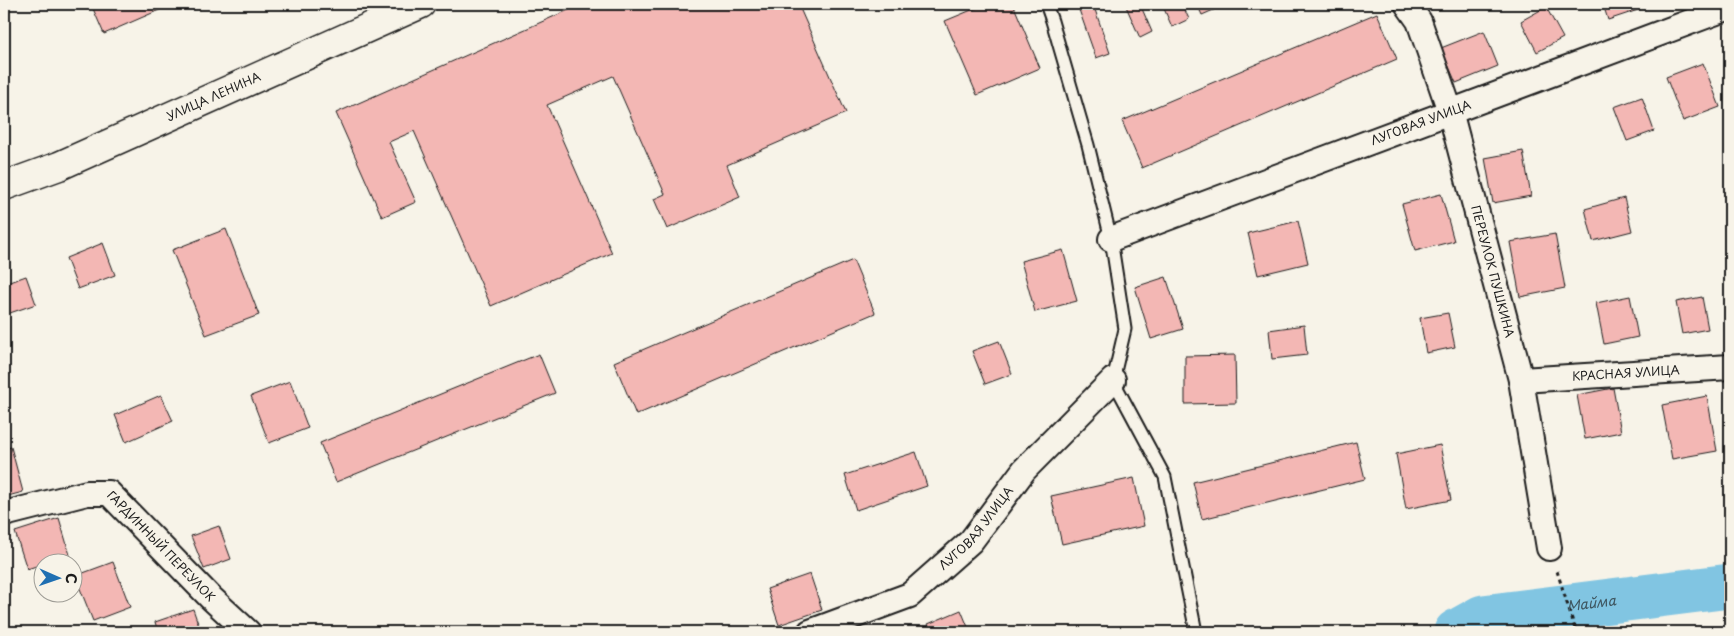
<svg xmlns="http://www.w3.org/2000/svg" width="1734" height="636" font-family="'Playpen Sans',sans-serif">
<rect width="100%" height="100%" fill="#f7f3e8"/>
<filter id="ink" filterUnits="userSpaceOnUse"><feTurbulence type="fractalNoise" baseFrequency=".02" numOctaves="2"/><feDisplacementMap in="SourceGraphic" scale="10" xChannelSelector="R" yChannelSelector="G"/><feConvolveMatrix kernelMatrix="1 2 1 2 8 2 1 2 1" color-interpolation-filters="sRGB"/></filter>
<g filter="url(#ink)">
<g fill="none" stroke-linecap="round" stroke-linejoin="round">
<path stroke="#81c5e2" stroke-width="45" id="s1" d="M1456,632l27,-15 247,-31"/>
</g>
<path fill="#f3b7b4" stroke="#1c1c1c" d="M91,4h82l-69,30z
M582,4h216l48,109 -119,52 13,32 -73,32 -13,-30 11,-5 -52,-118 -66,29 65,148 -121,53 -77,-175 -25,11 27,60 -34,15 -46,-104z
M986,4h27l27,64 -63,27 -32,-74z
M1077,4h16l17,49 -14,5z
M1125,4h15l12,28 -12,6z
M1162,4h20l7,15 -17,8z
M1197,4h19l2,4 -16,7z
M1603,4h37l1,5 -33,11z
M1546,7l17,31 -26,14 -16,-31z
M1377,13l20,46 -255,109 -20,-47z
M1484,31l14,35 -42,17 -15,-35z
M1703,63l17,44 -37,14 -17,-44z
M1642,97l12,34 -27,10 -13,-34z
M1523,151l8,45 -38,7 -8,-45z
M1441,194l13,47 -39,10 -13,-47z
M1624,198l8,33 -39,10 -8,-32z
M1298,221l10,42 -50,12 -10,-42z
M226,229l33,86 -53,20 -34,-85z
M1555,234l10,54 -45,9 -10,-55z
M103,243l12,32 -37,14 -12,-31z
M1063,250l14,51 -42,11 -14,-51z
M853,260l22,53 -239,102 -22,-53z
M26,276l10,28 -32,11v-31z
M1166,277l17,52 -32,10 -16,-52z
M1630,296l8,41 -34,7 -8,-41z
M1702,297l6,32 -26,5 -6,-32z
M1448,313l7,34 -29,6 -6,-35z
M1304,325l3,30 -35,4 -3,-29z
M999,341l13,33 -27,10 -13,-33z
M539,354l16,39 -219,89 -16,-39z
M1235,355l1,48 -51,1v-48z
M290,381l18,47 -39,15 -18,-47z
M1613,388l8,44 -36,7 -8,-44z
M161,395l12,26 -47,21 -11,-27z
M1707,396l10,55 -45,8 -10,-54z
M1356,442l9,37 -163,40 -9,-37z
M1440,445l11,55 -45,9 -10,-55z
M11,447l12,45 -19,5v-48z
M916,452l11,34 -71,24 -11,-35z
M1134,478l10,48 -82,18 -11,-48z
M59,518l11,37 -43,14 -12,-37z
M219,526l12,33 -27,10 -13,-33z
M113,562l17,45 -37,14 -18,-45z
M810,574l12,36 -43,15 -12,-36z
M193,609l8,23h-43l-3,-10z
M961,610l9,22h-38l-4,-8z"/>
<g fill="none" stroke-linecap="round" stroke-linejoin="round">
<defs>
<path id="service" d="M1046,4l6,17 36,124 23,94 14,90 -12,51 52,97 31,155"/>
<g id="minor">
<path id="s2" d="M1407,4l12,17 31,90 71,269 28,168"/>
<path id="s3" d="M1111,239l619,-232"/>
<path id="s4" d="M1521,380l209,-13"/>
<path id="s5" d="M4,514l83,-21h22l101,104 38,35"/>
<path id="s6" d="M810,632l100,-37 61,-54 53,-71 89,-90"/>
</g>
<g id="tertiary">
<path id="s7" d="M4,186l55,-20 362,-162"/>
</g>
</defs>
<use href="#service" stroke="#1c1c1c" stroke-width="15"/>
<use href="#minor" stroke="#1c1c1c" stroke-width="28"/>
<use href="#tertiary" stroke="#1c1c1c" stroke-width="31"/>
<path stroke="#1c1c1c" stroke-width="3" stroke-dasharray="4 4" stroke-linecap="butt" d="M1557,571l19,61"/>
<use href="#service" stroke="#f7f3e8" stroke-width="11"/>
<use href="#minor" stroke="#f7f3e8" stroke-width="24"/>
<use href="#tertiary" stroke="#f7f3e8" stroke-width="28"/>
</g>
</g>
<g text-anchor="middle" stroke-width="4" stroke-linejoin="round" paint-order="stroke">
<g font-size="12" fill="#1c1c1c" stroke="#f7f3e8">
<text dy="4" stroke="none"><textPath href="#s7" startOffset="228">УЛИЦА ЛЕНИНА</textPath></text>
<text dy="4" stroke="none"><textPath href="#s3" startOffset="331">ЛУГОВАЯ УЛИЦА</textPath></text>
<text dy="4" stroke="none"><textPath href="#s2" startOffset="282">ПЕРЕУЛОК ПУШКИНА</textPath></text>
<text dy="4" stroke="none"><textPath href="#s4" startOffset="105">КРАСНАЯ УЛИЦА</textPath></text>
<text dy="4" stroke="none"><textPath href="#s6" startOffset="201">ЛУГОВАЯ УЛИЦА</textPath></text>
<text dy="4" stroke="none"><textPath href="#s5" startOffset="182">ГАРДИННЫЙ ПЕРЕУЛОК</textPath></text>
</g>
<g font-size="14" font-style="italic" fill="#3f5761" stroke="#f7f3e8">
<text dy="5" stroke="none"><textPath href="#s1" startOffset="140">Майма</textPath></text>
</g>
</g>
<rect width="1734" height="636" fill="none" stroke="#f7f3e8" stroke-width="20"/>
<rect x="10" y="10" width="1714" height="616" fill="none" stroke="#1c1c1c" stroke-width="2" filter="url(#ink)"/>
<g transform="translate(58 578) rotate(92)"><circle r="24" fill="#f7f3e8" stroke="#9f9d96"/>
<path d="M0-4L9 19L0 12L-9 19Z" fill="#1f6fb2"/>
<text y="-8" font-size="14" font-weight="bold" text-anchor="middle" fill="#1c1c1c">С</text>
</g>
</svg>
